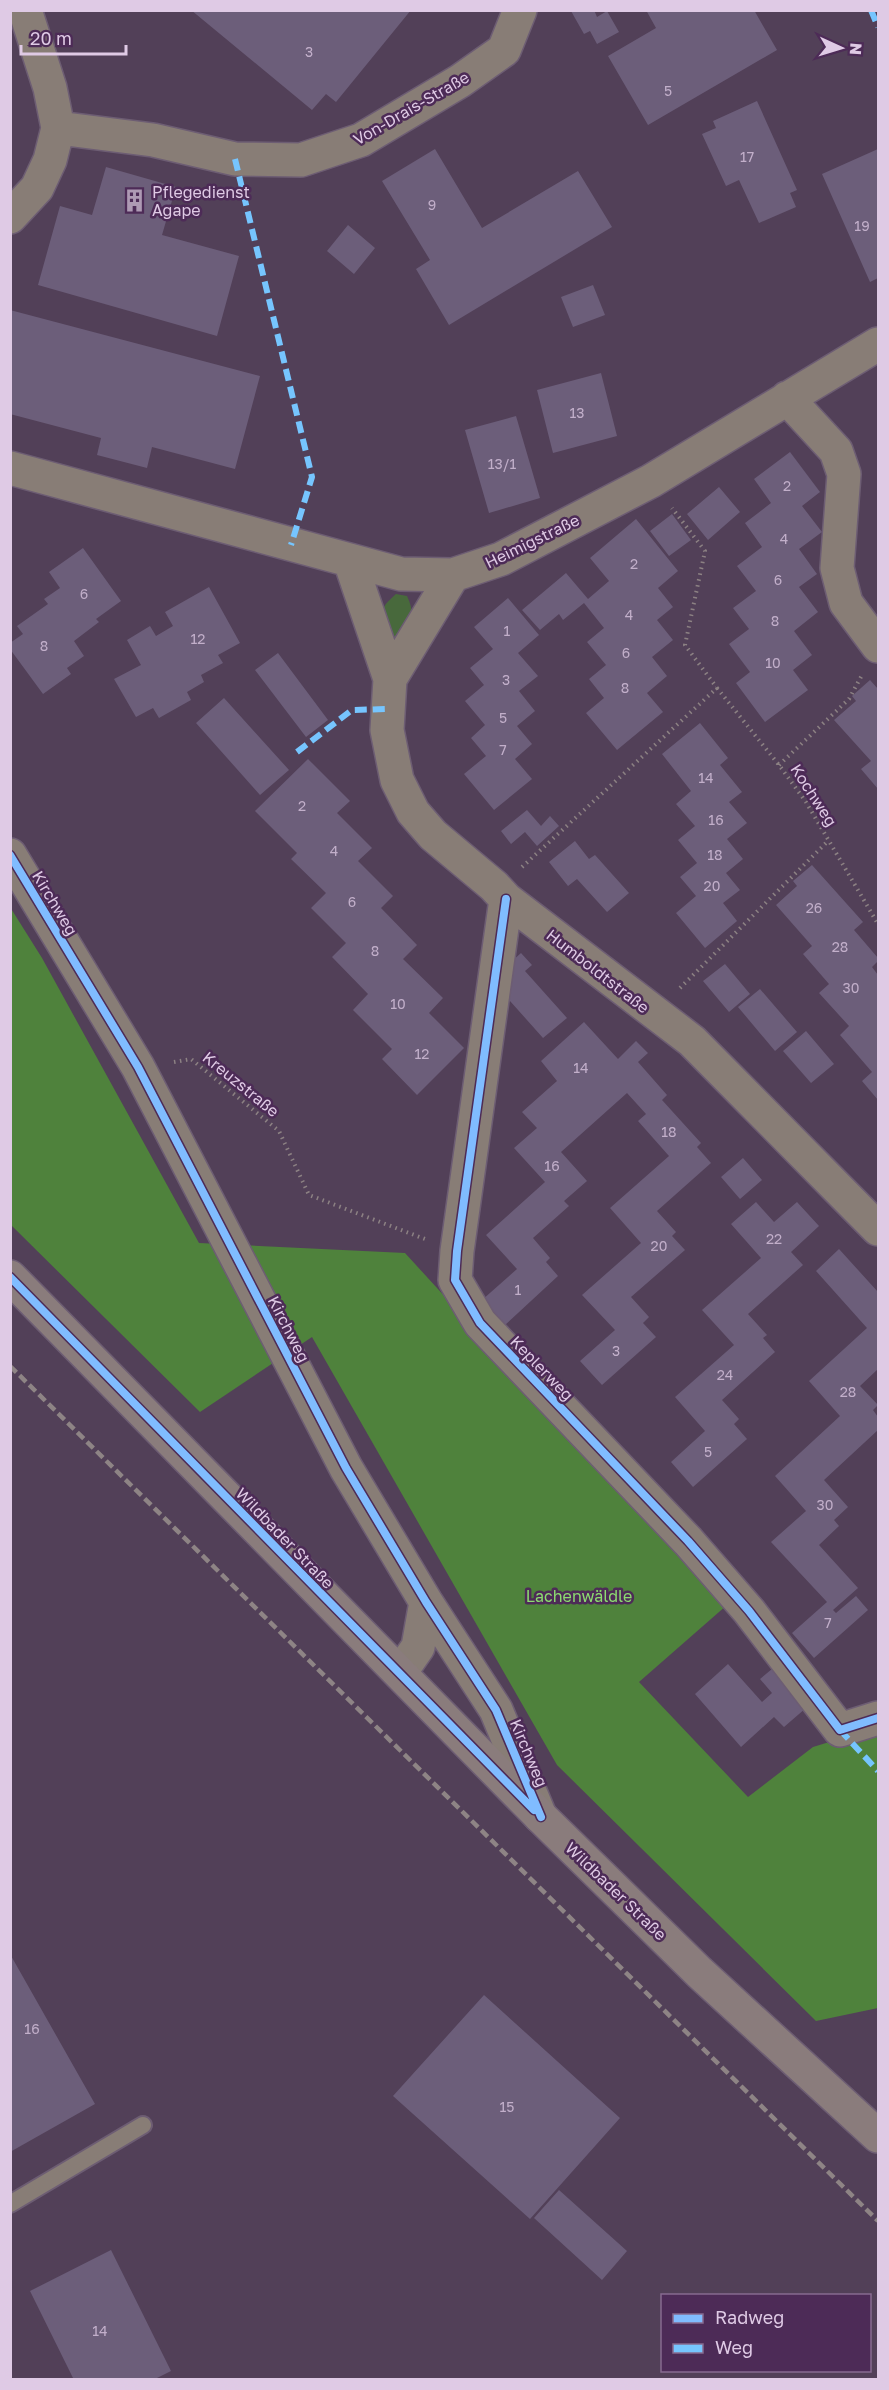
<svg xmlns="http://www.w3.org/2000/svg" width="889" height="2390" font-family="'Golos Text',sans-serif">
<rect width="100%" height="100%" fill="#524058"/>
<path fill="#48693c" d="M396,594l11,2c9,19 5,31 -13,42l-9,-4c-7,-20 -6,-25 11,-40z"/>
<path fill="#4f823c" d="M10,907l32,51 157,285 206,10 322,352 -88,77 109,115 65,-50 65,-20v281l-62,13 -259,-256 -245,-428 -112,75 -189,-187z"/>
<path fill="#6c5e7a" d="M191,10h220l-75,92 -10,-8 -14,16z
M594,10l3,7 10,-6 12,21 -22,12 -7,-13 -6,3 -13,-23z
M646,10h108l23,40 -129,75 -40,-69 48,-28z
M757,101l40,89 -7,3 6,14 -37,16 -20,-43 -13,6 -24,-52 14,-6 -3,-7z
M435,149l47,79 96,-57 34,56 -163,98 -33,-56 14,-9 -48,-79z
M878,149v129l-8,4 -48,-108z
M106,167l70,20 -14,48 77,21 -22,80 -179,-51 22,-79 32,9z
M348,225l27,23 -21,26 -27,-23z
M593,285l12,30 -32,12 -12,-30z
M10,310l250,66 -25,93 -83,-22 -5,21 -50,-13 4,-17 -91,-24z
M601,373l16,63 -64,17 -16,-63z
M516,416l24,82 -51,15 -24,-83z
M790,452l30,40 -18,14 20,26 -23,17 18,25 -18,13 19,25 -24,19 18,24 -19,15 15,20 -43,32 -29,-39 14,-11 -21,-28 20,-15 -16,-21 23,-17 -19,-25 25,-19 -17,-24 26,-20 -17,-24z
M719,487l21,25 -32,28 -21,-26z
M672,514l19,26 -22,16 -19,-25z
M636,519l42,52 -20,17 15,19 -16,13 16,20 -21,17 15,19 -20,17 16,19 -46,38 -31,-37 18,-15 -15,-19 17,-14 -19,-23 17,-14 -20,-25 -21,17 -4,-6 -19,16 -18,-20 44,-37 22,26 21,-18 -19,-23z
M83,548l38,53 -25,18 3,3 -25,19 10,15 -17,12 4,6 -28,20 -33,-45v-6l13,-9 -6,-8 31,-22 -4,-5 16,-11 -11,-16z
M209,587l31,56 -22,12 5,8 -22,12 3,7 -17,10 4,8 -32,18 -6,-10 -17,9 -22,-38 27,-14 -14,-25 23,-14 6,10 17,-10 -8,-14z
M508,598l31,37 -21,18 20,23 -19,15 16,20 -18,15 15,18 -17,15 17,20 -38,31 -30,-36 22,-18 -15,-18 14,-13 -20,-24 19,-16 -14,-17 23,-19 -19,-22z
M278,653l50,67 -22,17 -51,-67z
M870,680l8,9v100l-17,-20 10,-8 -37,-41 22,-19 -4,-5z
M224,698l65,72 -29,25 -64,-72z
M700,723l28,35 -8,7 22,27 -13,10 18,21 -20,16 16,20 -17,14 14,17 -17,13 14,18 -32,27 -29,-35 20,-17 -16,-19 17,-14 -19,-23 17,-14 -19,-22 15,-13 -29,-37z
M308,759l42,42 -13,12 35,35 -14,13 35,35 -12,12 36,37 -14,14 40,39 -14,15 35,35 -47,47 -35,-36 10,-10 -39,-39 15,-16 -36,-37 14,-14 -35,-35 15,-15 -35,-34 6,-6 -42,-42z
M527,810l14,16 9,-10 9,10 -22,20 -12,-14 -14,12 -10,-13z
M575,841l14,18 6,-4 34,38 -22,19 -30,-33 -9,7 -19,-24z
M812,865l51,57 -9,8 24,28v3l-6,6 6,8v125l-16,-19 10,-9 -32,-37 9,-9 -30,-33 10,-9 -26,-30 9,-8 -36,-41 21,-19 -4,-5z
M521,953l11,12 -7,6 42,47 -24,20 -41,-46 -4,-18z
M725,964l25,30 -21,18 -26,-31z
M760,989l37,43 -22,19 -37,-44z
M584,1022l34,37 18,-18 12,12 -10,9 29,33 -5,5 39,43 -4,4 14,16 -54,48 19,21 -4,4 13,14 -54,47 18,20 -6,6 13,14 -54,48 -22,-24 35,-31 -33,-35 59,-52 -31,-35 59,-52 -31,-35 8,-7 -19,-21 -66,59 26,29 -23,20 5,5 -36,32 17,20 -4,4 12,14 -53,49 -23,-25 35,-31 -31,-34 59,-53 -31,-34 23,-20 -15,-16 35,-31 -16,-20z
M806,1031l28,33 -23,19 -28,-32z
M743,1158l19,22 -22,19 -19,-22z
M756,1202l18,20 23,-20 22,24 -28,26 12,13 -55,49 19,21 -4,3 12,14 -53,48 17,19 -5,5 13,15 -54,48 -22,-25 34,-31 -30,-34 59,-52 -32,-35 59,-52 -30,-34z
M839,1249l39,43v77l-18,17 18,19 -5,5 5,7v13l-54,50 24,27 -14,13 5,6 -20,19 39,43 -25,22 3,3 20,-17 12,14 -54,48 -22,-25 35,-31 -56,-60 35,-31 -31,-35 65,-60 -31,-35 58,-53 -51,-57z
M728,1664l34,38 10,-9 -12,-14 12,-10 34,39 -22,19 -10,-10 -33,30 -46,-53z
M10,1954l85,150 -85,48z
M484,1995l136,123 -90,101 -137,-123z
M559,2190l68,61 -25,29 -68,-62z
M111,2250l60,121 -18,9h-79l-44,-89z"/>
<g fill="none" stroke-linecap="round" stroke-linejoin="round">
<defs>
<path id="service" d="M10,2204l133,-79"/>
<path id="minor" d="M58,128l95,12 82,19 66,1 60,-20 99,-59 44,-31 16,-40
M10,217l27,-29 13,-28 8,-32 -8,-40 -25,-78
M787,398l49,53 8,23 -7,94 9,35 32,43
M10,468l391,106 52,1 48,-16 150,-78 227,-137
M350,561l40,118 -3,51 10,50 16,32 20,23 61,51 12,13 186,142 186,188
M390,679l63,-104
M10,855l128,212 208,401 80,134 70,108 44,106
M506,899l-49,352 -2,29 25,43 208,218 61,70 91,119 38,-12
M400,1673l18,-26 8,-45"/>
<path id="primary" d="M10,1277l531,540 158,155 179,164"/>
</defs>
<use href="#service" stroke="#6d5d73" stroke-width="20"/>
<use href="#minor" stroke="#6d5d73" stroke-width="36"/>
<use href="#primary" stroke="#6d5d73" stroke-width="36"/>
<path stroke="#8c8183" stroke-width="4" stroke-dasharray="1.5 4.5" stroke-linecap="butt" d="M717,688l62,77 27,37 72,122
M779,765l70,-66 13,-24
M522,867l195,-179 -32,-43 20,-94 -33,-43
M680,988l149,-148
M174,1062l17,-3 88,72 30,64 116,44"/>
<use href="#service" stroke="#887d76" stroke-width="16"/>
<use href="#minor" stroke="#887d76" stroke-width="33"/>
<use href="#primary" stroke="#8a7c7c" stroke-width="33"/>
<path stroke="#8e8485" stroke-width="4.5" stroke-dasharray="9 4.5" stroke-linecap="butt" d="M10,1366l868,855"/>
<path stroke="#76c5fe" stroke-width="6" stroke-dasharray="12 6" stroke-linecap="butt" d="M871,10l7,17
M235,159l77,318 -21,68
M297,752l55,-42 36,-1
M840,1730l38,41"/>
<defs>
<path id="cycleway" d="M10,855l128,212 208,401 80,134 70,108 45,107
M506,899l-49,352 -2,29 25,43 208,218 61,70 91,119 38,-12
M10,1277l524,533"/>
</defs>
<use href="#cycleway" stroke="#4d2b57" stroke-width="11"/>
<use href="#cycleway" stroke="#80bcff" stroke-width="8"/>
</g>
<defs>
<symbol id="building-bare" viewBox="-9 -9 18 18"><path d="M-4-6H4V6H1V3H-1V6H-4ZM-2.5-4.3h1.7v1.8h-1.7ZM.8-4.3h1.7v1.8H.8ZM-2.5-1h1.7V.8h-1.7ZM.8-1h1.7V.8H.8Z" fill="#ae9ab4" stroke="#4d2b57" stroke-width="2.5" paint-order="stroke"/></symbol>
</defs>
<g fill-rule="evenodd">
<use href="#building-bare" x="118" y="184" width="33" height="33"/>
</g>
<g text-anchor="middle" stroke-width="5" stroke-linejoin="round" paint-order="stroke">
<g font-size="14" fill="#c2afca">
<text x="309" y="57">3</text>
<text x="668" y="96">5</text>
<text x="747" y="162">17</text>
<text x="432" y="210">9</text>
<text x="862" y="231">19</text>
<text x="577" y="418">13</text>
<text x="502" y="469">13/1</text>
<text x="787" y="491">2</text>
<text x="784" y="544">4</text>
<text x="634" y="569">2</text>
<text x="778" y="585">6</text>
<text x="84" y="599">6</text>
<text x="629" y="620">4</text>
<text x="775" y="626">8</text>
<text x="507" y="636">1</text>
<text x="198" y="644">12</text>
<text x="44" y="651">8</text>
<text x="626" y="658">6</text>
<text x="773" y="668">10</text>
<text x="506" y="685">3</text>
<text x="625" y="693">8</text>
<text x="503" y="723">5</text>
<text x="503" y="755">7</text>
<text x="706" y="783">14</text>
<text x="302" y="811">2</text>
<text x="716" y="825">16</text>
<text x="334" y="856">4</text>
<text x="715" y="860">18</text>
<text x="712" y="891">20</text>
<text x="352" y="907">6</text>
<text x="814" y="913">26</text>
<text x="840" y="952">28</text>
<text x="375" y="956">8</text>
<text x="851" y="993">30</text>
<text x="398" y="1009">10</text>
<text x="422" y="1059">12</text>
<text x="581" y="1073">14</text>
<text x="669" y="1137">18</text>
<text x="552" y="1171">16</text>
<text x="774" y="1244">22</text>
<text x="659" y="1251">20</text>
<text x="518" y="1295">1</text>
<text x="616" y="1356">3</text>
<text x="725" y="1380">24</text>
<text x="848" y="1397">28</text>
<text x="708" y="1457">5</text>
<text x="825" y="1510">30</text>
<text x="828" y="1628">7</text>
<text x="32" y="2034">16</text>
<text x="507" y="2112">15</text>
<text x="100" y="2336">14</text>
</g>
<g font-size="16" fill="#dfcae5" stroke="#4d2b57">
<text transform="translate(411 108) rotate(-30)" y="6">Von-Drais-Straße</text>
<text transform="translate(532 541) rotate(-26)" y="6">Heimigstraße</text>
<text transform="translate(814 795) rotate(57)" y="6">Kochweg</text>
<text transform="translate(55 903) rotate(59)" y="6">Kirchweg</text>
<text transform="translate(598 971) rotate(38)" y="6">Humboldtstraße</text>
<text transform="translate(241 1084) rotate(39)" y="6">Kreuzstraße</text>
<text transform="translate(289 1329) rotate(63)" y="6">Kirchweg</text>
<text transform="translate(542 1368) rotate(46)" y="6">Keplerweg</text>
<text transform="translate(285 1538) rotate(46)" y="6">Wildbader Straße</text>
<text transform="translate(529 1753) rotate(67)" y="6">Kirchweg</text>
<text transform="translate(616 1891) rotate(44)" y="6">Wildbader Straße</text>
</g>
<g font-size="16" fill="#dfcae5" stroke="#4d2b57" text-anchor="start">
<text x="152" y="198">Pflegedienst<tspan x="152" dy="18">Agape</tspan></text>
</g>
<g font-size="16" fill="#8cdc70" stroke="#4d2b57">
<text x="579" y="1602">Lachenwäldle</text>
</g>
</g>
<rect width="889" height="2390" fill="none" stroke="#dfcae5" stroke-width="24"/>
<rect x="661" y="2294" width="210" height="78" fill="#4d2b57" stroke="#876b90" stroke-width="1.5"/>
<rect x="673" y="2314" width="30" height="9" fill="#80bcff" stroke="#876b90" stroke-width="1.5"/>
<text x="715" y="2324" font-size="18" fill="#dfcae5">Radweg</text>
<rect x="673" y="2344" width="30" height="9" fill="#76c5fe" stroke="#876b90" stroke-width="1.5"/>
<text x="715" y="2354" font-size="18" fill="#dfcae5">Weg</text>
<g transform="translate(841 48) rotate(94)" stroke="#4d2b57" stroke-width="4.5" paint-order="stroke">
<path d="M0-4.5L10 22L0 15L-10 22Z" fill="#dfcae5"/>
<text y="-9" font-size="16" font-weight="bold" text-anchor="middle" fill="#dfcae5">N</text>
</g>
<path d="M21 45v9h105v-9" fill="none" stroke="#dfcae5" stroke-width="3"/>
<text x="30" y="45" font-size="18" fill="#dfcae5" stroke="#4d2b57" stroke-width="4.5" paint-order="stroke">20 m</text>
</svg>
